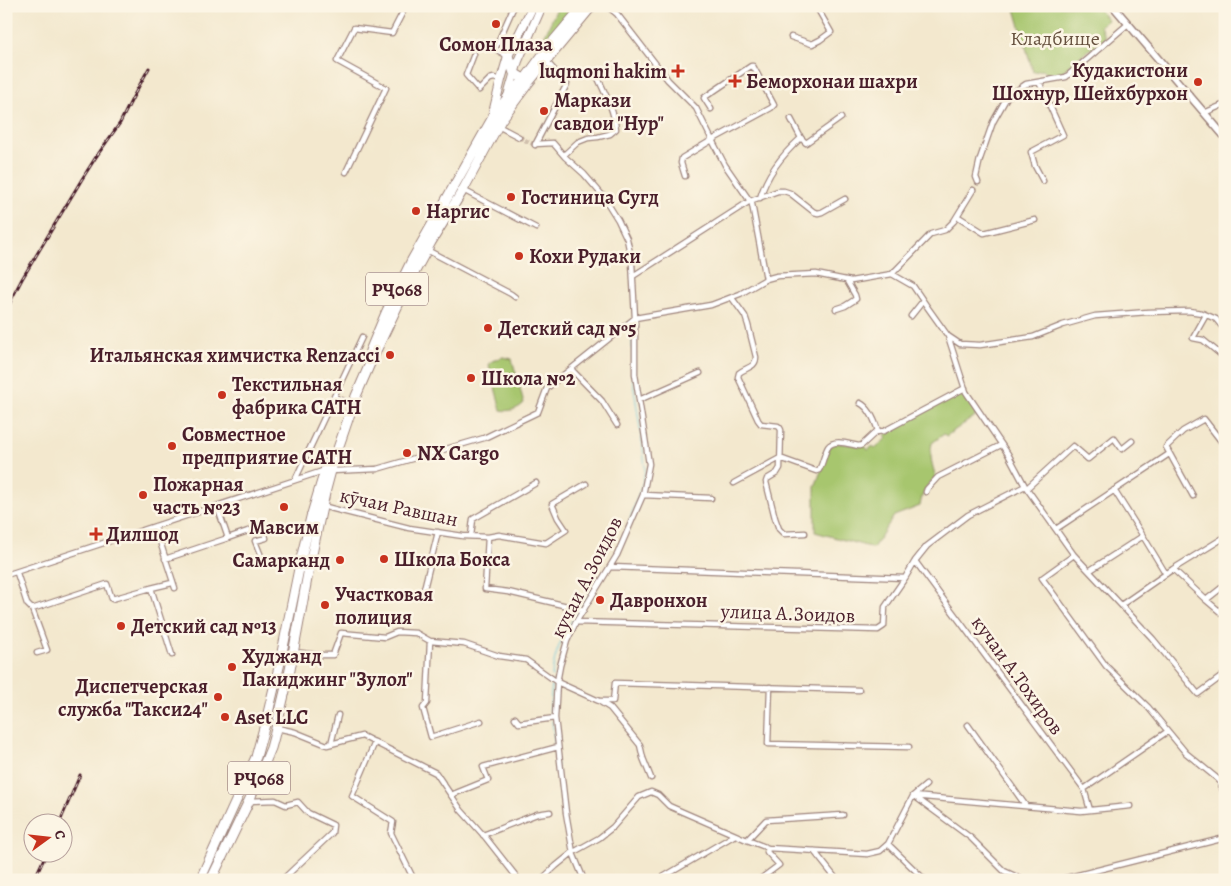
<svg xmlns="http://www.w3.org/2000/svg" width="1231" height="886" font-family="Alegreya,serif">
<rect width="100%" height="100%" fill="#fcf5e5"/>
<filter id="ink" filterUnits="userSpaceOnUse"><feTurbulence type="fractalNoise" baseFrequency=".02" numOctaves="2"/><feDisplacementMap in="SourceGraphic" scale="10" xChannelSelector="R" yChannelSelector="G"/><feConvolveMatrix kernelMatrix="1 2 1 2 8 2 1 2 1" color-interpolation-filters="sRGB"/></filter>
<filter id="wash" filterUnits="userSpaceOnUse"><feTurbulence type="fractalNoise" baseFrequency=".0096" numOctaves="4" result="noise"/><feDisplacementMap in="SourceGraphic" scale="20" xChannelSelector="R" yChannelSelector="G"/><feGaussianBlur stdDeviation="1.12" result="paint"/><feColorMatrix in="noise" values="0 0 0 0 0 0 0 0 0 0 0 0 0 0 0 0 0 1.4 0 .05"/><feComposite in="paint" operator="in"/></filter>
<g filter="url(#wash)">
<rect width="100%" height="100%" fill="#f3e8ce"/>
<path fill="#a7c66e" stroke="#78724c" d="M558,6h17l-33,41 -2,-1z
M1027,6h69l12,14 -8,6 6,12 -28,20 -16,14 -13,4 -6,-6 -10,2 -18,-63z
M503,357l9,2 12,44c-6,6 -14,9 -23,7l-12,-45 3,-4z
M959,392l5,2 13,21 -31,21 -2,-2 -12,9c-3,12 0,22 4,34 -10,8 -14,16 -16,29l-26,10 -21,32 -58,-16v-45l15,-40 5,-4 30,3 3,4 5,-4 2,2 12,-10 -2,-3 15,-10z"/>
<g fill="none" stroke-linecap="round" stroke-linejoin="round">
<path stroke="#5fc6db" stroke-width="1" d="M629,522l13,-38 3,-14 -2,-22 -10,-66 -1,-55
M581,607l21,-32
M552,677c1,-24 13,-47 27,-67
M551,717l-1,-8 2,-28
M552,721l8,71 10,61
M572,857l8,23"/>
</g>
</g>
<g filter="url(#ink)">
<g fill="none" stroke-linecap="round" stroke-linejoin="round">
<path stroke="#d1c0ad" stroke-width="4.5" stroke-dasharray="4.5 2" stroke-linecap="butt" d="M519,137l16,8"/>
<defs>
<path id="street" d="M607,6l10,8 51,66 28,28 16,32 13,25 27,39 14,75
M791,37l21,7 8,-4 11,-8 -15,-26
M474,54l-8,21 13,15 11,-11 4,-1 7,2
M508,56l-13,-7 19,-43
M1039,82l24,53 -32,17 4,14 8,15
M1204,113l21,-9
M498,126l21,11
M801,138l5,5 35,-25
M535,144l18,-1 12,14 19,17 19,22 15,24 9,19 5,24 3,55v56l14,90 -6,31 -26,60 -41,67 -9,19 -7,25 -3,16 -2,36 11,95 7,40 11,27
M535,145l32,-61 -20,-22
M564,155l14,-13 10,-4 10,-1 12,-3 6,-5c-2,-19 -11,-36 -19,-53
M346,172l40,-84 -49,-27 17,-33 38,5 14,-27
M685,176l-4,-13 1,-5 30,-18 59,-32 3,-3 -21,-39h-2l-46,31 -1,1 7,11
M978,182l-2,-5 4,-18 13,-37 14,-25 19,-13 40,-7 62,-53
M463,190l73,38
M760,198c7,-24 23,-44 41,-60l-10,-19
M957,216l27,17 51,-13
M427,250l84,44 4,3
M892,274l39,-40 14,-4 9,-9 19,-31
M633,276l117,-75 28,-10h6l6,2 24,19 4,1 4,-1 23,-13
M732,298l13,18 3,9 8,32c0,11 -10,10 -17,16l-1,4 20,43 3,4 17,2 2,2 1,2 -1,38 -3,5 -10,6 -1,3 9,36 4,11 5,5 21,-1
M836,309l9,-3 11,-7 -1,-4 -8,-14
M1206,315l-13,23 10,2 22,18
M911,316l12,-15
M948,336l18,56 42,62 17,32 49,69 79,84 45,55 27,-20
M354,353l12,5
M571,369l31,32 15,24
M334,397l15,6
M639,400l61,-27
M860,403c10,5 15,18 18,28
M331,471l46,-2 107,-31 54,-26 9,-24 88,-70 76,-13 29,-11 26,-15 11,-3 39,-2 35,7 41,-7 21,12 15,22 20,28 12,8 20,1 53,-8 30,-12 32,-9 53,-4 41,-1 13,2 14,6 9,11
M295,480l67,-143
M734,483l46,-25 36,13 3,-1c4,-7 5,-16 9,-23 6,-9 23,-2 31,-1l3,-1 14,-13 8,-1 81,-43
M1027,488l46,-42 15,13 26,-21 8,11 10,-8
M1114,490l29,46
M926,492l1,-3 11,-12 63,-32
M643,495l68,3
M1193,496l-27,-49 17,-16 21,-12 20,26
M217,506l11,32 34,-12 4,12 -11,3 6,15
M322,506l87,22 54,8 25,1 11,-2 47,8 20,-13 -8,-12 -6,-14 34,-20
M155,526l20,62
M1056,529l113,-75
M471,536l2,-17 63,-36
M488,537l-3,52 23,3 76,18
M1074,555l-32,23 64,88 42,41 38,46 33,27 6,16
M165,559l63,-21
M915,561l169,228 6,21
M611,567l294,11 10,-17 12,-15 41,-31 57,-29
M1173,569l52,-32
M1089,571l54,-35 23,38
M17,573l10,31 5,5 75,-25 5,15 39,-11 21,67
M6,575l317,-104
M151,588l21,-5
M422,597l16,-65
M1206,600l19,16
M1121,605l52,-36 33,31 19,-15
M32,609l15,41 -10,3
M576,622l302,8 6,-4 1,-19 20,-29
M430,641l-3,62 -4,5 8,29 50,-16
M293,652l26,3h14l8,-22 44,4 12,-5 19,1 14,8 34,3 35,12 27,4 31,22 42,19 11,7 30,37 3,13 8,20
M770,687l-2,57 141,3
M600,701h13l2,-18 244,7
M515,718l4,5 36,-5
M968,725l58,81
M277,728l18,4 32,13 35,-9 74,37 25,37 25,28 33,42
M375,742l-23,54 41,26 -2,11 23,47
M331,744l7,-29
M1084,789l84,-58
M451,795l37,-15 -5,-13 75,-20
M913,796l168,15 49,-5
M914,796l57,42 33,33 20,9
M249,801l26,-1 11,5 12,-3 10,11 25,12 -1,8 -50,47
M483,835l54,-21 13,-2
M747,840l19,-20 77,-5
M888,844l37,36
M814,851l23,29
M541,880l15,-14 16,-13 27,-15 14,-11 26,-30 12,-5 7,3 11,11 78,34 21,8 99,6 13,-3 8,-7 25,-48 13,-11
M658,880l77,-45
M759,880l20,-15 -12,-13 1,-4
M1058,880l167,-42"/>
<path id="secondary" d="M1113,6l112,131"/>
<path id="primary" d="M508,96l10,-35 24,-55
M492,117l9,-37 7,-24 25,-50"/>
<path id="highway" d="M508,56l6,17 15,9
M370,351l16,-38 26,-53 80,-141 16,-22 17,-18 25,-34 33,-39
M200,880l56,-123 11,-40 12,-50 22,-108 10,-42 16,-53
M211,880l38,-79 22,-53 3,-11 16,-67 19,-102 16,-75 8,-30 23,-67 16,-37 37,-77 22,-40 32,-52 38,-70 28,-38 63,-76"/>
</defs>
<use href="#street" stroke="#9e847c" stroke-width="7"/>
<use href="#secondary" stroke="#9e847c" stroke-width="9"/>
<use href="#primary" stroke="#9e847c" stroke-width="10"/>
<use href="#highway" stroke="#9e847c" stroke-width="11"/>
<use href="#street" stroke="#fff" stroke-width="4.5"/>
<use href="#secondary" stroke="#fff" stroke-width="6"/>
<use href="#primary" stroke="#fff" stroke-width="8"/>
<use href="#highway" stroke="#fff" stroke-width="9"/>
<defs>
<path id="rail" d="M6,314l6,-16 10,-19 60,-100 14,-22 24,-34 13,-26 16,-29
M59,824l21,-49
M34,880l12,-26"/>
</defs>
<use href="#rail" stroke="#4a1f2b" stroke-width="3"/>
<use href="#rail" stroke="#fcf5e5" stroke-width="1" stroke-dasharray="4" stroke-linecap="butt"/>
</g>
</g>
<g fill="#c8321e" stroke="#fcf5e5" stroke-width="2">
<circle cx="496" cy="24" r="5"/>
<path d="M675.5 63.5h5v5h5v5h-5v5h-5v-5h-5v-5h5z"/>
<path d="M732.5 73.5h5v5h5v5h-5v5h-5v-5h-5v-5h5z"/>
<circle cx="1198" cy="82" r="5"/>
<circle cx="544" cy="111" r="5"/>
<circle cx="511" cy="197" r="5"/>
<circle cx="416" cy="211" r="5"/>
<circle cx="519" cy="256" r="5"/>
<circle cx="488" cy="328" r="5"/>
<circle cx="390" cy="355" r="5"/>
<circle cx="471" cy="378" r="5"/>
<circle cx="222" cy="395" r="5"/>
<circle cx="172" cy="446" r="5"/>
<circle cx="407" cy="453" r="5"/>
<circle cx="143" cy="495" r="5"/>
<circle cx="284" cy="507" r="5"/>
<path d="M93.5 526.5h5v5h5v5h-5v5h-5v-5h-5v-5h5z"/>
<circle cx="384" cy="559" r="5"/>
<circle cx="340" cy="560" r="5"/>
<circle cx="600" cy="600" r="5"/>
<circle cx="325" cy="605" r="5"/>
<circle cx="121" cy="626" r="5"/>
<circle cx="232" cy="667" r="5"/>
<circle cx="218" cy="697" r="5"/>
<circle cx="225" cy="717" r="5"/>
</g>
<g text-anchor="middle" stroke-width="5" stroke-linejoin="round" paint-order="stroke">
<g fill="#fcf5e5" stroke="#7f5f63" stroke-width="1">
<rect x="366" y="272.5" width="62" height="33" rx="4"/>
<rect x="228" y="761.5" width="62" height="33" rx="4"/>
</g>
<g font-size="19" font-weight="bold" fill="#4a1f2b">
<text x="397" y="296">РҶ068</text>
<text x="259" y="785">РҶ068</text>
</g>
<g font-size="20" fill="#66513f" stroke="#fcf5e5">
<text x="1055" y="45">Кладбище</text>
</g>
<g font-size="20" font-weight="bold" fill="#4a1f2b" stroke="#fcf5e5" text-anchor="start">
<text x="496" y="51" text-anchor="middle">Сомон Плаза</text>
<text x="1188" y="77" text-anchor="end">Кудакистони<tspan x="1188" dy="23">Шохнур, Шейхбурхон</tspan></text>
<text x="667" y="78" text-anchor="end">luqmoni hakim</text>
<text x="746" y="88">Беморхонаи шахри</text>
<text x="554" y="107">Маркази<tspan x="554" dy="23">савдои "Нур"</tspan></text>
<text x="521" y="204">Гостиница Сугд</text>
<text x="426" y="218">Наргис</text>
<text x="529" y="263">Кохи Рудаки</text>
<text x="498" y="335">Детский сад №5</text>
<text x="380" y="362" text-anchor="end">Итальянская химчистка Renzacci</text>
<text x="481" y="385">Школа №2</text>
<text x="232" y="391">Текстильная<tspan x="232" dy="23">фабрика САТН</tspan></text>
<text x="182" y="441">Совместное<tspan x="182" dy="23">предприятие CATH</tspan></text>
<text x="417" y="460">NX Cargo</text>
<text x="153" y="491">Пожарная<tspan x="153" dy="23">часть №23</tspan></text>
<text x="284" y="534" text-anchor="middle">Мавсим</text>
<text x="106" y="541">Дилшод</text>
<text x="394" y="566">Школа Бокса</text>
<text x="330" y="567" text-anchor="end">Самарканд</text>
<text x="335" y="601">Участковая<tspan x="335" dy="23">полиция</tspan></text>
<text x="610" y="607">Давронхон</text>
<text x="131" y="633">Детский сад №13</text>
<text x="242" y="663">Худжанд<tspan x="242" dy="23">Пакиджинг "Зулол"</tspan></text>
<text x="208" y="693" text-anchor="end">Диспетчерская<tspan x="208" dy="23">служба "Такси24"</tspan></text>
<text x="235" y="724">Aset LLC</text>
</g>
<g font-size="20" fill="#4a1f2b" stroke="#fcf5e5">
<text transform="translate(399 507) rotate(12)" y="7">кӯчаи Равшан</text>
<text transform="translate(586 577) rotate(-63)" y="7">кучаи А.Зоидов</text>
<text transform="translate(788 613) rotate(2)" y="7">улица А.Зоидов</text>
<text transform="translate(1018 675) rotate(54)" y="7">кучаи А.Тохиров</text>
</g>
</g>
<rect width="1231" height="886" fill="none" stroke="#fcf5e5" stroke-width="25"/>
<g transform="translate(48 838) rotate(75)"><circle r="24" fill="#fcf5e5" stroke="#b59f9b"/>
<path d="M0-4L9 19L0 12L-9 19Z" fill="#c8321e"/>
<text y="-8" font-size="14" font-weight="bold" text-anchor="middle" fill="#4a1f2b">С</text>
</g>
</svg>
